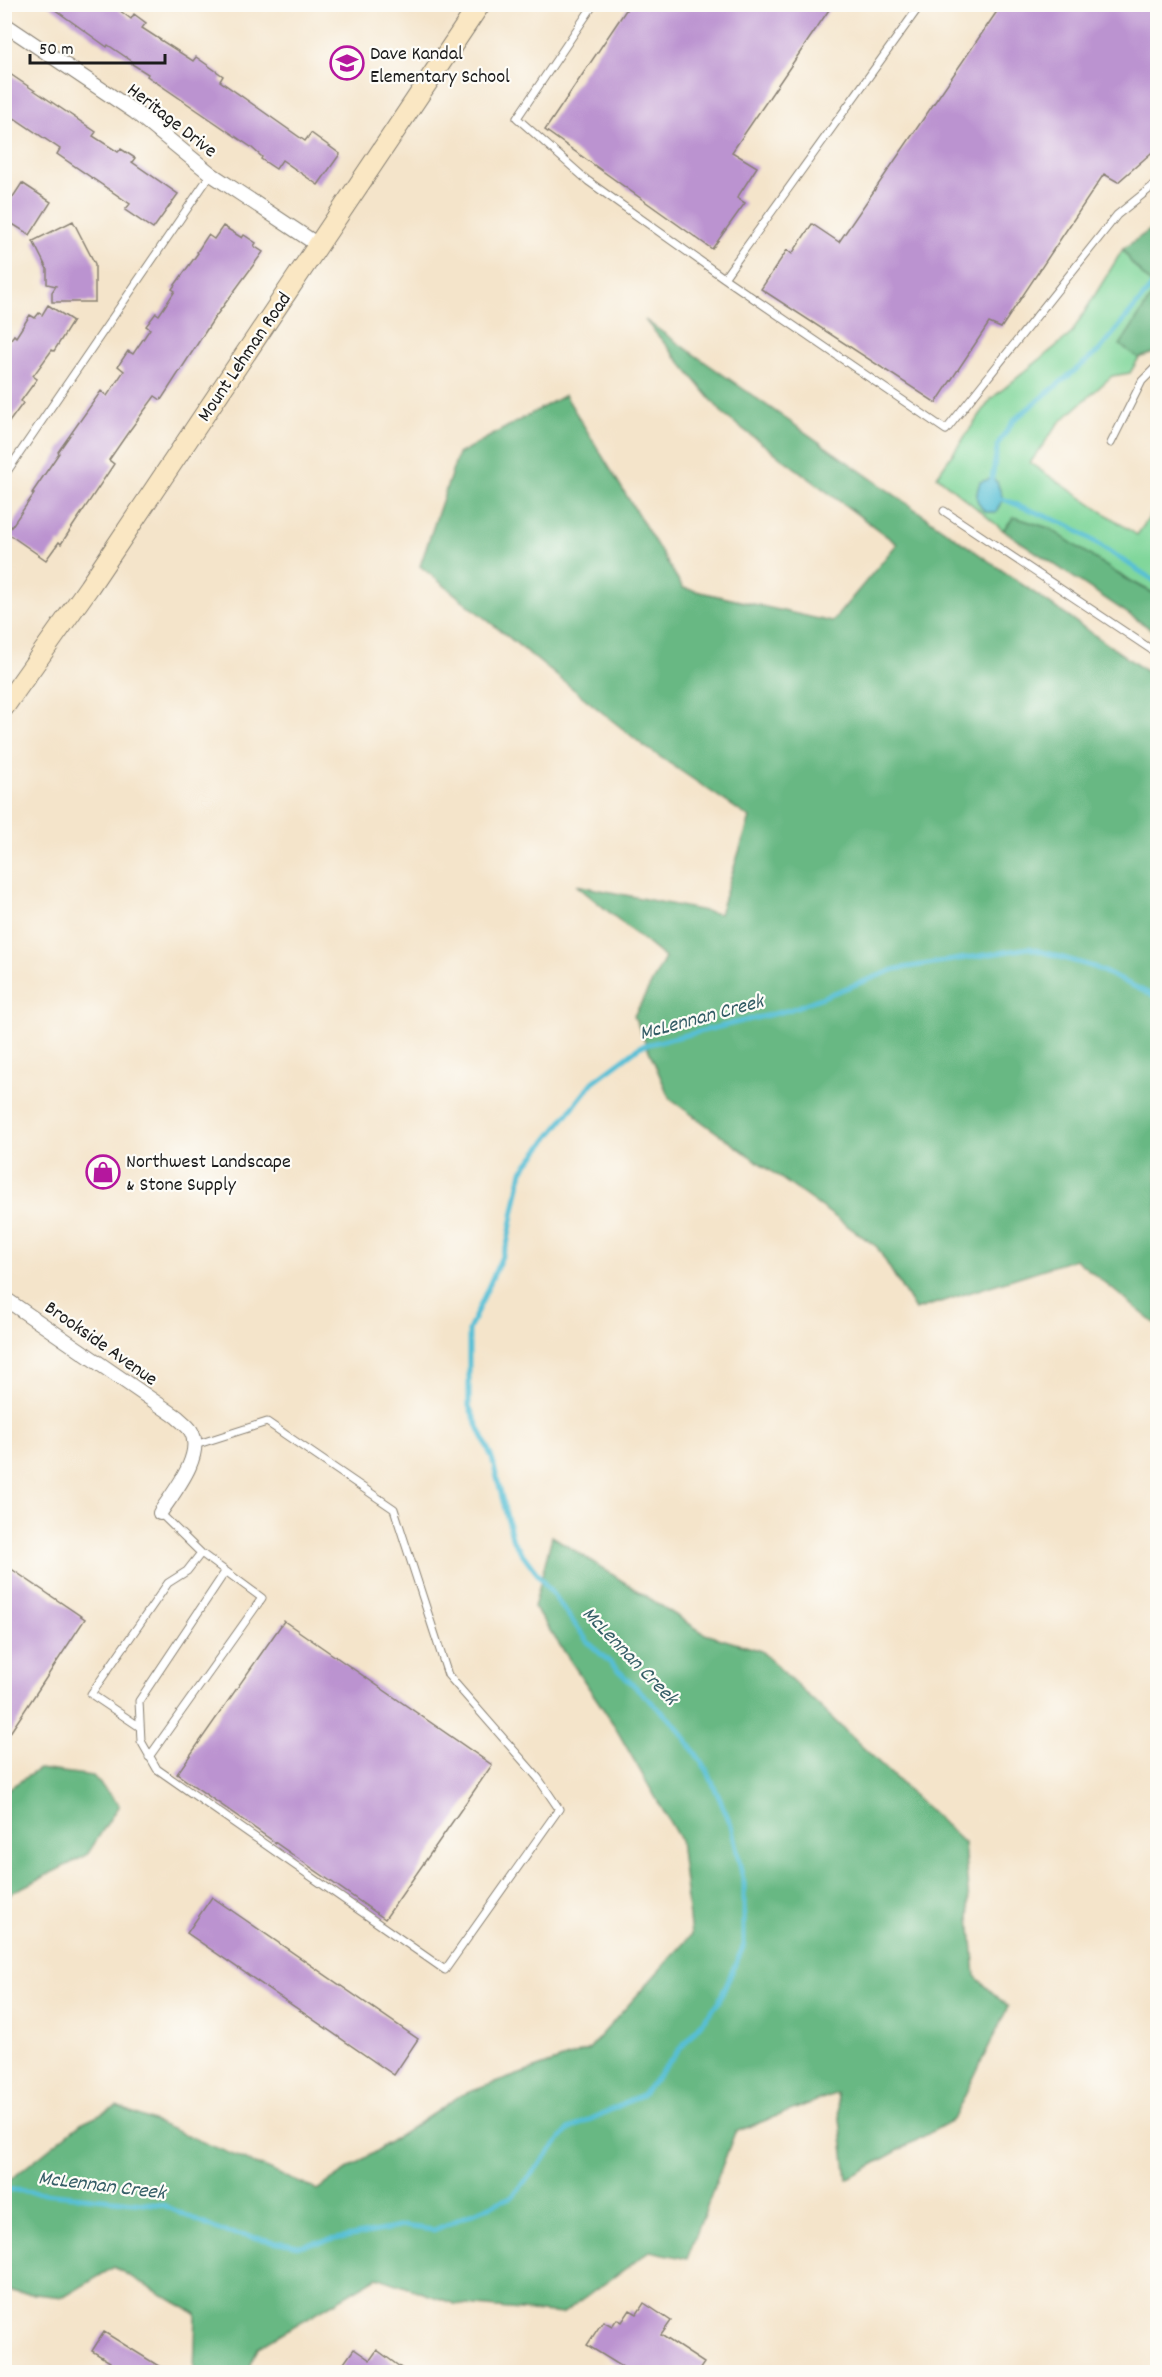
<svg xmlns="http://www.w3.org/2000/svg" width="1162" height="2377" font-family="Dekko,sans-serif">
<rect width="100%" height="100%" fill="#fdfcf7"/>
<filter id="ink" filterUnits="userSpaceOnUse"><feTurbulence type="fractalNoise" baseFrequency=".0167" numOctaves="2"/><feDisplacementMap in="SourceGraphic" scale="12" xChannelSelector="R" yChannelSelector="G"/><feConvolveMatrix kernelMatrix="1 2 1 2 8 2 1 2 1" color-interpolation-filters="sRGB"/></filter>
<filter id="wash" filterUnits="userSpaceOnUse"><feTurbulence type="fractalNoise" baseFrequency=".008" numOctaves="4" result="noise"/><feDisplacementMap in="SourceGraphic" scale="24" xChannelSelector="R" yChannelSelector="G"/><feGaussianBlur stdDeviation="1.35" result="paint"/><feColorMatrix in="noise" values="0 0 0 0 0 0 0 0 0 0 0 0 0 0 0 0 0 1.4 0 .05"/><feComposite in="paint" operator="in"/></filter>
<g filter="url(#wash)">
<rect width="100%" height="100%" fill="#f4e4ca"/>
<path fill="#81d79b" stroke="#4e7a5c" stroke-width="1.5" d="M1123,249l8,13 25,28 -35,54 18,14 -9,15 -18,3 -54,48 -28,39 107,72 16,-23 4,3v80l-143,-78 -11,13 -66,-54 54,-77 80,-65z"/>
<path fill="#68b883" stroke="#426a50" stroke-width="1.5" d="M1157,225v127l-18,6 -19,-13 36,-55 -25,-28 -8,-13z
M645,320l512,359v646l-82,-66 -160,51 -38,-63 -207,-148 -36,-83 31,-58 -89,-73 143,29 31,-96 -106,-72 -224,-180 38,-112 107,-59 118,193 149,34 65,-78 -173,-129z
M1014,517l35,11 75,50 33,17v38l-154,-103z
M552,1536l153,98 56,17 203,192 11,133 33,31 -55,113 -106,59 -10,-86 -102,39 -48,127 -37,-8 -88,63 -107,-10 -78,-27 -119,70 -10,25h-54l2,-58 -82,-47 -50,30 -59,-6v-107l76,-61 36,-17 200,84 144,-95 127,-45 103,-115 -11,-95 -68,-118 -78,-115z
M39,1769l54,7 26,29 -32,50 -82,41v-105z"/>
<path fill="#57bfd5" stroke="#3a6e78" stroke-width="1.5" d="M992,478l5,4 6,17 -7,13h-10c-11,-9 -11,-16 -6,-30z"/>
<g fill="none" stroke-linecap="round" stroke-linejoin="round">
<path stroke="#57bfd5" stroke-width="5" d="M992,478l6,-34 16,-24 85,-69 59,-72
M1003,499l67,27 88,57
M4,2189l159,16 57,26 79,15 105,-20 30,4 79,-34 55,-66 74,-35 76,-92 26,-58v-62l-13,-58 -24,-55 -31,-45 -88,-83 -75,-101 -21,-83 -23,-52v-76l38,-85 15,-74 71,-89 48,-36 148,-36 107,-41 133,-21 65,19 64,31"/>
</g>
<g id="blocks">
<path fill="#bb93d0" d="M47,4h64l20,15 3,-5 12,9 -4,5 51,33 3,-4 27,19 -3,5 85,60 6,-8 29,21 -22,31 -36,-25 -6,9 -15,-10 1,-2 -11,-10 -104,-71 1,-2 -16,-10 1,-2 -25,-17 -1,2z
M630,4h203l-101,148 25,15 -20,31 8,5 -33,46 -167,-119z
M1002,4h156v143l-40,35 -14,-8 -103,154 -12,-5 -53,80 -175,-114 26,-39 5,4 20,-30 27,18z
M4,70l92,62 -3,4 25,16 3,-3 14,9 -3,4 46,32 -25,35 -28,-19 5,-6 -73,-50 3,-5 -56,-38z
M22,183l29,19 -21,33 -24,-15 5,-8 -6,-3z
M73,221l22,43v38h-43v-10l4,-6 -9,-2v-15l-14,-28z
M223,226l19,12 2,-3 12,8 -2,3 9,6 -50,68 -52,80 -6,-4 -28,38 -18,26 5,4 -53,80 -2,-2 -13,18 -39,-27 27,-39 -2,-1 27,-40 -1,-1 43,-61 6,5 17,-25 -6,-5 10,-15 5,3 17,-25 -4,-3 10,-13 3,2 16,-24 -3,-2 26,-36 -1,-1 11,-17 6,4z
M48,305l25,16 -19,30 -2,-1 -19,26 4,3 -16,22 2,2 -19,26v-81l10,-13 2,2 14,-22 5,3 4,-5 3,2z
M4,1564l81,55 -81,123z
M284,1621l208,144 -107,154 -208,-145z
M212,1897l206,142 -24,36 -207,-142z
M644,2303l27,18 -10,14 43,28 -7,10h-65l-45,-28 16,-24 9,5 5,-7 5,3 8,-12 7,4z
M104,2332l66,41h-67l7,-11 -18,-11z
M354,2349l16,11 7,-10 31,23h-71z"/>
</g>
</g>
<g filter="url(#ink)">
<use href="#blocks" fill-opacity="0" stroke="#888073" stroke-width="1.5"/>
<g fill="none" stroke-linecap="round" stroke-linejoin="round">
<defs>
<path id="service" d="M594,4l-77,114 71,63 136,97 222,152 171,-215 41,-33
M724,278l197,-274
M1111,443l31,-62 16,-16
M4,476l207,-302
M944,511l214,143
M195,1445l72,-23 127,87 54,166 90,103 21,31 -114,161 -288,-201 -16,-28 -2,-40 86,-129
M140,1727l-49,-33 77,-111 19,-12 14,-18
M149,1757l113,-159 -61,-45 -41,-40"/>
<path id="minor" d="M4,24l131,88 76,62 107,71
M4,1298l173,119c4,4 11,9 14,14 14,24 -18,62 -31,82"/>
<path id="secondary" d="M4,707l85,-120 391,-583"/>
</defs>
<use href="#service" stroke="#888073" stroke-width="9"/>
<use href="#minor" stroke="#888073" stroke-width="16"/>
<use href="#secondary" stroke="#888073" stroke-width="22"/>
<use href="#service" stroke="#fff" stroke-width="7"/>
<use href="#minor" stroke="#fff" stroke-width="14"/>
<use href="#secondary" stroke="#fae7c3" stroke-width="20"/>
</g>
</g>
<defs>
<symbol id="school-ring" viewBox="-11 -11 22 22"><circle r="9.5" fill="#fdfcf7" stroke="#b5179e" stroke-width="1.5"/><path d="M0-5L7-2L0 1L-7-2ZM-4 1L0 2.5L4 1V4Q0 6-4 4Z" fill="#b5179e"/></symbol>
<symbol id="shop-ring" viewBox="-11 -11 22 22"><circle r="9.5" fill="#fdfcf7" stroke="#b5179e" stroke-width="1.5"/><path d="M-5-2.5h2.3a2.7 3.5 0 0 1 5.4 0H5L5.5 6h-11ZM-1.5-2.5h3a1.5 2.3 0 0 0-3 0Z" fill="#b5179e"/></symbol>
</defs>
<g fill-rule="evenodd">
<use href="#school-ring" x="328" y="44" width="38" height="38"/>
<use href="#shop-ring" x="84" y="1153" width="38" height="38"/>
</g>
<g text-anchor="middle" stroke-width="4.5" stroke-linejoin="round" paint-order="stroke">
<g font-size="20" fill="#1c1c1c" stroke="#fdfcf7" text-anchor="start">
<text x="370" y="59">Dave Kandal<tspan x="370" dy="23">Elementary School</tspan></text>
<text x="126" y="1167">Northwest Landscape<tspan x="126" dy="23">&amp; Stone Supply</tspan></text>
</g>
<g font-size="20" fill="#1c1c1c" stroke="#fdfcf7">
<text transform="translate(173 119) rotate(38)" y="7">Heritage Drive</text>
<text transform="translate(243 356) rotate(-56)" y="7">Mount Lehman Road</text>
<text transform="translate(102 1342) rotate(35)" y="7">Brookside Avenue</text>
</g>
<g font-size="21" font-style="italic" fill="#345d66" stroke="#fdfcf7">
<text transform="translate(701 1016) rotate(-15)" y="7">McLennan Creek</text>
<text transform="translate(631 1655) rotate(46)" y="7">McLennan Creek</text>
<text transform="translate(102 2184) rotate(7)" y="7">McLennan Creek</text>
</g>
</g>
<rect width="1162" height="2377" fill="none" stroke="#fdfcf7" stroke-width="24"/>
<path d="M30 54v9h135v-9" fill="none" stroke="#1c1c1c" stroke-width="3"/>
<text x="39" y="54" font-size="18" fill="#1c1c1c" stroke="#fdfcf7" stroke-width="4.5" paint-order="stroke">50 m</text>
</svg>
